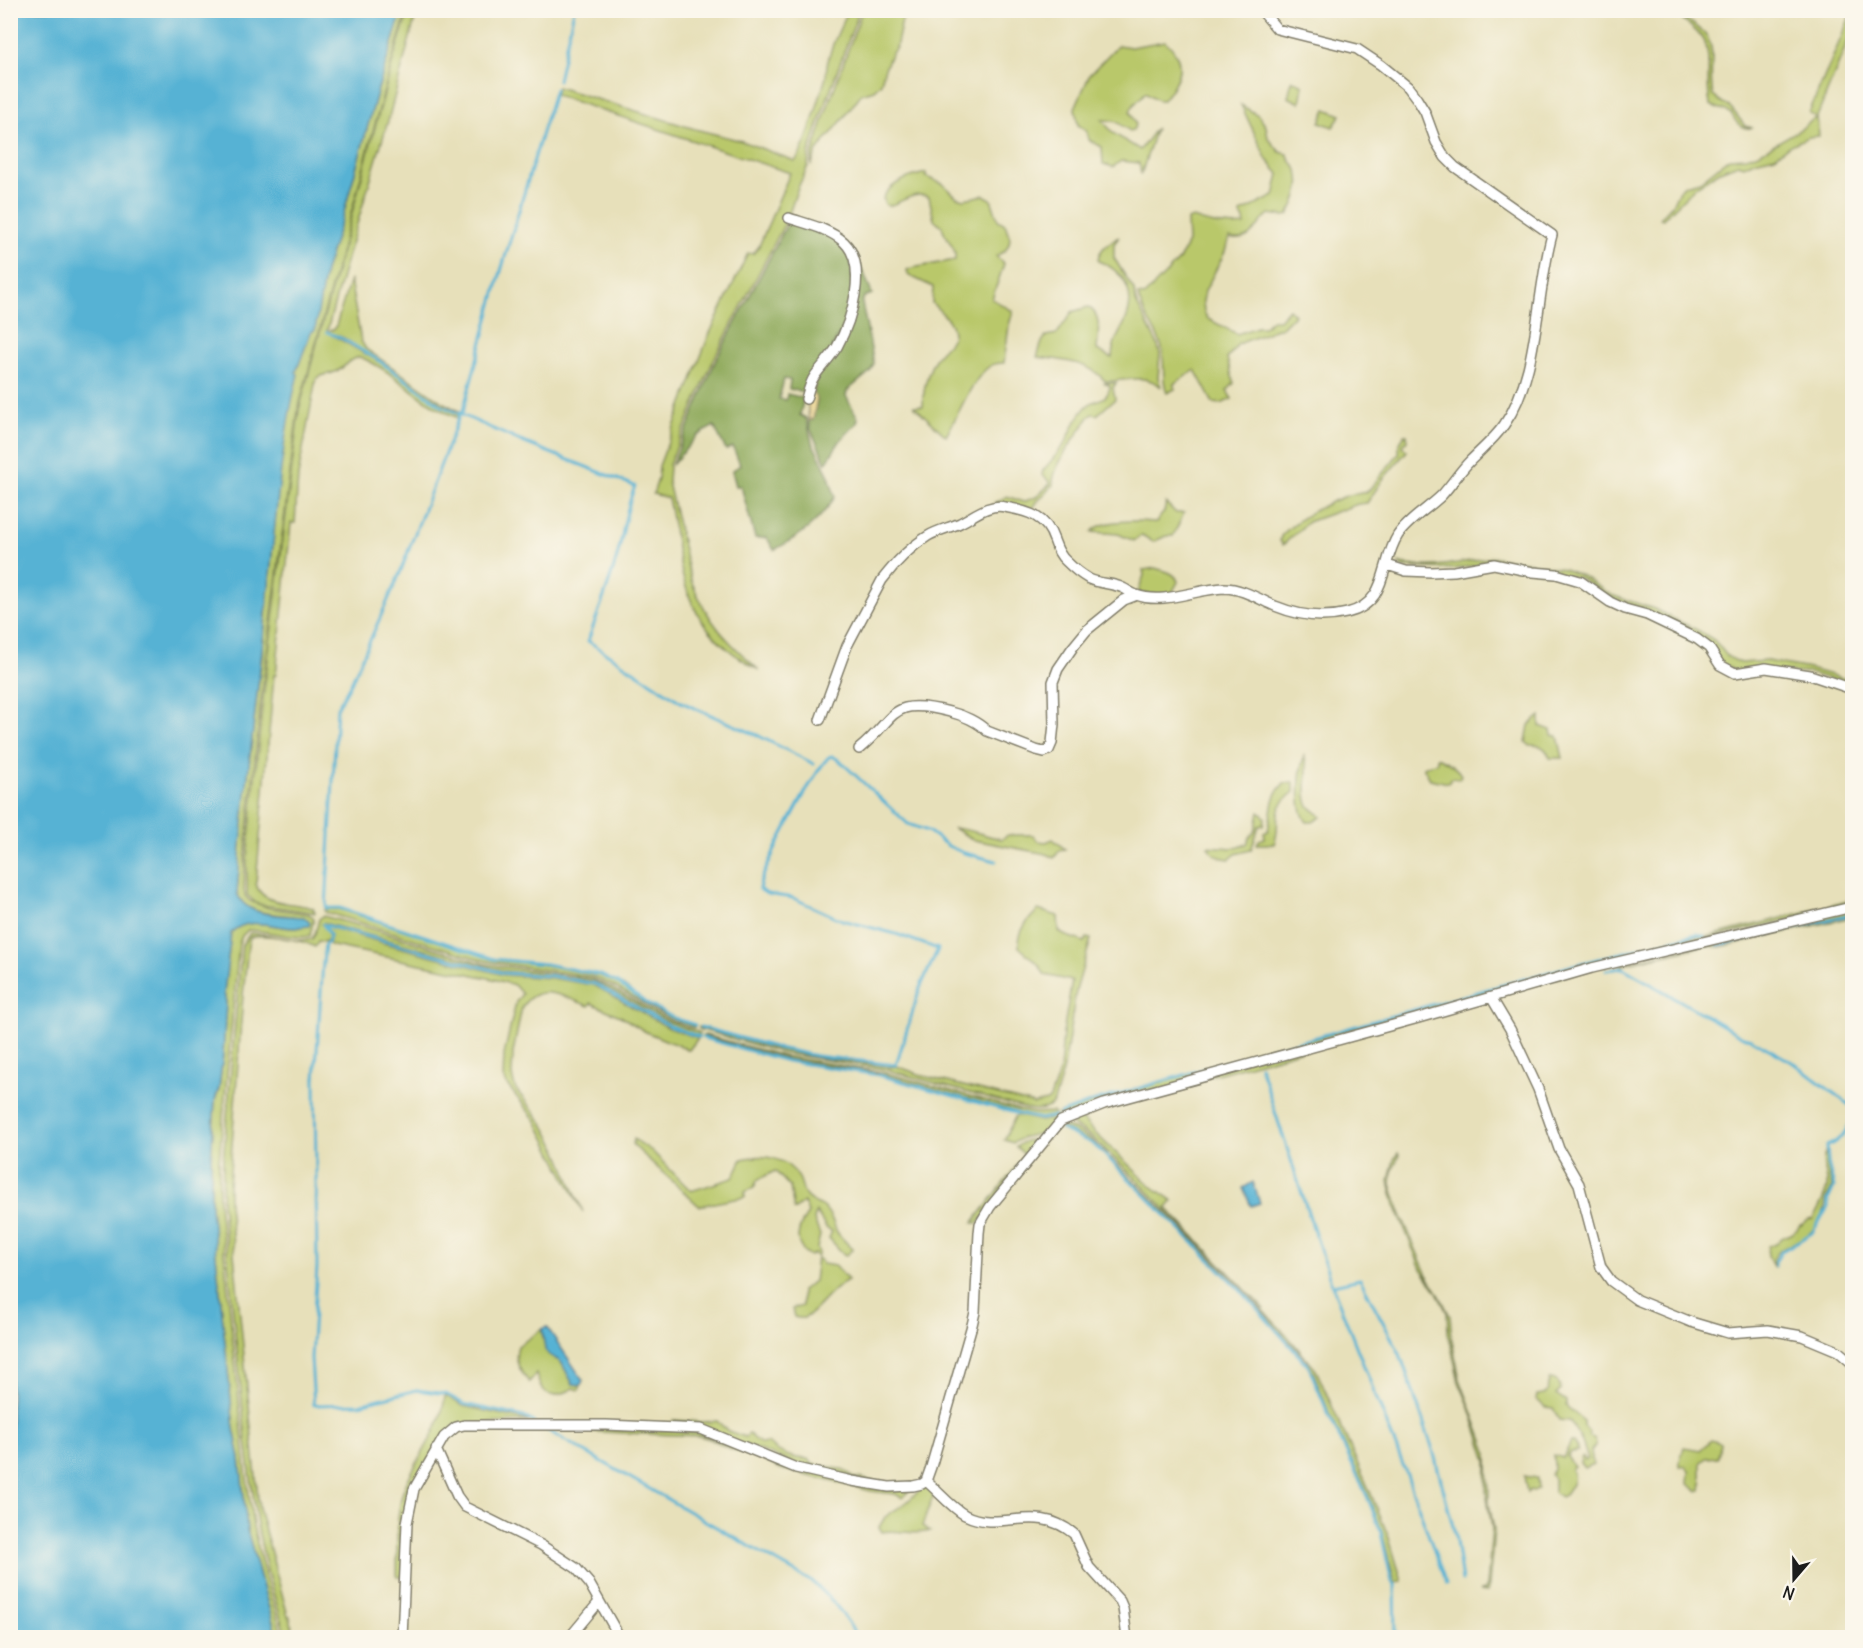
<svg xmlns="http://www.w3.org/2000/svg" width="1863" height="1648" font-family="Delius,sans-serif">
<rect width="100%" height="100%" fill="#fbf7ec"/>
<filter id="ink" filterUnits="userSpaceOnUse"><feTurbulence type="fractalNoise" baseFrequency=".0167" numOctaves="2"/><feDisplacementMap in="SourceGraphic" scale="12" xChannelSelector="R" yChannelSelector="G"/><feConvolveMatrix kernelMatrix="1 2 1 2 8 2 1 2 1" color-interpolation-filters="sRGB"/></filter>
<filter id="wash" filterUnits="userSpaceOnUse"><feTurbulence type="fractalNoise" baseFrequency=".008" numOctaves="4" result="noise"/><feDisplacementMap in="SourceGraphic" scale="24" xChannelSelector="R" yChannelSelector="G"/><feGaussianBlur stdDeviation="1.35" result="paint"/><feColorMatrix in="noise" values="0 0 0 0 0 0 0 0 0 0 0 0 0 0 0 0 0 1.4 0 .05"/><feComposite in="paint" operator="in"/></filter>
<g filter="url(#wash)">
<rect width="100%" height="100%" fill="#e7e0ba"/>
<path fill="#b9c86a" stroke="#6a7243" stroke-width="1.5" d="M402,11h5l-14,46 -95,353 -38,297 -15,153 -1,30 1,6 5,5 19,7 40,6 5,4 -4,18c-17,4 -43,-6 -62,-6l-6,6 -3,8 -20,217v41l27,269 7,55 12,50 18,61h-6l-30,-107 -7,-72 -6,-29 -23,-222v-48l4,-59 4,-12 4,-33 3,-53 -2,-9 7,-60c17,-18 42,-6 63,-5 5,0 9,-2 14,-2 -4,-4 -10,-9 -16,-10 -19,-3 -46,0 -55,-23l7,-86 20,-169 14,-149 4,-39 14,-78 19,-53 10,-48 19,-59 34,-123z
M409,11h8l-29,110 -39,130 -22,80 8,-2 15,-49 11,61 5,8 78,54 17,9 -1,1 -17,-8 -99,-67 -17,-6 51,29 64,45 17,9v3c-37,-13 -63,-46 -99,-61 -10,1 -16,12 -25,15 -7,3 -13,2 -19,7l-18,97 -3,47h-4l-15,152h-2l-18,208c4,23 39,19 57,25l2,5 -4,-1 -48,-7 -7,-2 -9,-8v-35l15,-153 37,-297 95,-353z
M848,11h11l-38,105 -12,38 -1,12 -11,24 -9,27 -75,144 -44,104 -1,17 23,98c17,43 35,60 68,90 -10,-6 -22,-13 -31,-21 -51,-42 -47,-92 -60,-151l-15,-4 5,-15 1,-13 50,-131 39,-82 5,1 6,-8 31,-73 -235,-78 2,-8 138,42 47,12 53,20c11,-12 25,-66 31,-84 0,-23 13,-46 22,-66z
M862,11h42l-8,37 -5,6 -7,17 -3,12 -7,7 -13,4 -18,25 -26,32 -6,15 1,-11 12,-38z
M1852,12v19l-35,86 2,19 -11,1 -19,9 -14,10 -21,5 -10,5 -6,-2 -18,7 -25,16 -32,32 -3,-1 12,-13 7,-15 6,-5 15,-4 29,-23 16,-1 14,-4 42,-24 15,-12 -7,-4z
M1685,19c41,22 21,40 28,77l19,13 13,17 8,2c-12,2 -17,-5 -22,-15l-21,-8c-7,-36 11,-61 -27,-84z
M1165,41c23,20 15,38 -2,59h-5l-13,-8c-4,8 -13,11 -15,20l6,12 -3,6 -3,1 -15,-10 -13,-1 11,13 27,17 16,-22 -15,47 -2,-12 -18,-2 -8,6 -10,-3 -1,-17 -13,-7 -3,-10 -8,-5 -3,-17 15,-34 28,-29 13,2z
M1292,80l11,5 -3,18 -12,-6z
M1241,105l17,10 8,11 2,12 12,14 8,2c1,9 6,9 9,16 7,14 -2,34 -9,45l-4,1 -15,-2c-14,12 -17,30 -40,24l-4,14 -20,39 -2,10 1,11 4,7 29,15 20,-7h7l7,-7h8l10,-11 5,6 -12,12 -44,17 -11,15 7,24 -7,8 5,8 -11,5 -8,-1 -18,-33 -21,14 1,5 -8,4c-7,-17 0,-34 -7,-51 -6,-16 -19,-29 -22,-47l6,1 35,-36 9,-18 -1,-22 6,-2c16,6 34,9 52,7l-1,-5 -4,-7 34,-17 5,-22 -12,-14z
M1326,109l15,6 -8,12 -13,-5z
M926,173v4l17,7 14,13 7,2 20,-4 7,4 7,21 7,4 5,14 -1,6 -4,7 -9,5 8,8 -12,35 21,12 -4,14 -5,38c-5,0 -10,0 -14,3 -18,12 -32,50 -44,70l-32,-30h9c0,-18 4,-34 14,-50 4,-6 16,-15 16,-22 -1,-15 -12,-21 -21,-31l1,-16 -25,-12 -1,-5 5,-2 43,-8c2,-15 -11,-20 -13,-34l-8,-6 -5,-23c-15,-7 -27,6 -41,9l-3,-2 -2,-6c7,-15 28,-22 43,-25z
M1119,237l-5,7v14l20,32 2,12 21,41 3,11 -2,24 3,9c-16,-15 -36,-5 -56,-6 -16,-20 -44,-21 -68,-24l5,-15 4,-6 11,-2 15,-22 16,-5c15,8 10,28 9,43l15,8c0,-15 7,-23 13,-36 12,-27 0,-51 -27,-61 0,-12 12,-19 21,-24z
M1105,383h11l-3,5 2,11 -18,16 -4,-1 -4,3c-10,16 -38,50 -36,68l-16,17 -5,8 -39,-7 9,-3 5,-4 16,6 13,-5 14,-13 -3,-5 -5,-4 1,-5c4,-4 22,-25 24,-30 4,-10 11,-24 19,-33 9,-10 21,-3 24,-21z
M1404,435h3l1,5 -6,6 5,5 -24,28 -16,24 -9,1 -50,18 -25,23 -3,-4 1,-5c18,-19 41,-31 65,-40 8,-3 15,-1 23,-6l30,-37v-8z
M1166,503l10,10h8l-11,23h-7l-13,6 -11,-7 -8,6 -16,-7 -26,-2c10,-14 49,-11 64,-10l8,-10z
M1496,557l68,12 20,8 27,18 43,14 45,22 15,9 14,17 13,6 26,-2 43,8 42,12v5l-42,-13 -75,-2 -13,-7 -12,-18 -85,-39 -44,-28 -87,-17 -40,7 -52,-2 -3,-4c35,9 64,-3 97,-6z
M1155,568c8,3 21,4 23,14l-5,9 1,2 -14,2 -22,-2 6,-18 -1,-5z
M1540,716v10l11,4 1,5 6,1 5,22h-13c-5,-12 -9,-13 -21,-13l-3,-3 3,-17z
M1304,756c7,15 -2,33 4,48 3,7 10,7 13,13l-8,5h-6c-11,-14 -8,-49 -3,-66z
M1437,757c9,4 19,9 24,18l-2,4 -7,-1 -4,5 -18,-4 -7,-12 14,-5z
M1294,782v10c-26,20 -11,29 -20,52h-17l2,-4 6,-2 -1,-5 4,-2 5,-30 3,-8 8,-10z
M1259,812l6,5 -1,8 -5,1 -8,24 -15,4 -6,5c-10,-1 -17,-3 -22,-13l24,2 15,-4 2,-6 6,-7z
M953,828c17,1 33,8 49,11l6,-4h25l5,6 8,1 7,-3 12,10 -5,1 -6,8 -8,-4 -72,-14z
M1852,900v5l-202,47 -589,166 -3,-4 125,-38 391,-110 123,-30 9,1z
M1852,908v5l-6,1 -129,30 1,2 134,-31v2l-132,30 -16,-1 -77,17 -4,3 -3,-2z
M325,909h15l154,50 52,6 55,11 23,10 23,19 27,13 21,8 -1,2 -24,-9 -57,-33 -20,-9 -108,-16 -160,-49z
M1038,910l20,6 1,15 5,4 20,7 3,-4 4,1 -15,52 -12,77 -10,34c-7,11 -23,8 -34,5l-132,-37 -105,-17 -84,-24v-2l78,22 39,8 74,10 7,-1 27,10 110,28 13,-3 3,-3 10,-28 3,-37 9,-52 -27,-6 -6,-10 -20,-18c-1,-16 8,-26 19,-37z
M323,916l45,12 117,36 107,15 19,9 58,33 31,12 -1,3 -28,-11 -76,-43 -43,-7 -48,-4 -180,-48 -2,1 6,8 1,7 -5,3 -6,-1 -3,6c-13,-7 -50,-14 -65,-10l-2,9 -5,49 -14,191v17l30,305 29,108h2l4,21h-8l-18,-62 -11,-50 -11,-84 -24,-239 1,-41 19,-216 8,-12c20,0 43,11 62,6l3,-5 4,-15z
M325,926l62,18 117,31 47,3 43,7 75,43 29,10 -9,12 -43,-18 -24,-15 -31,-14 -2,3c-23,-8 -50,-26 -67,1l-9,46 -1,22 3,13 27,34 14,25 27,65 -47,-91 -28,-35 -5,-9 1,-22 8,-36 4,-17 6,-8 -8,-9 -21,-6 -160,-33 -4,-2 2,-9z
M705,1035l78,21 104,17 132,37 16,3 18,-1 2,3 -14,3 -15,-3 -148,-42 -91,-14 -84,-23z
M1016,1115l25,6 14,-3 2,3 -9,11 -24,5 -11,6 -9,-3z
M1080,1116l12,14 59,56 22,15 -6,7 97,101 -131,-133 -41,-39 -22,-14z
M1062,1126l14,4 15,9 75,73 120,122 30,36 55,124 18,44 13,43 -7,2 -14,-54 -13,-34 -40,-85 -14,-36 -8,-14 -60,-66 -137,-136 -15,-15 -33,-15z
M634,1139l18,12 39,40 42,-13 9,-19c21,-6 45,-2 57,19 3,5 3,12 6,17 5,8 17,9 22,16 5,6 7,14 10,21 4,6 11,12 16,17l-8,7 -16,-18 3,-7 -6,-3 -10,-16 -2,8 6,15 -3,13 2,5 -2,4 6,7 12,2 13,14c-16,7 -35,36 -44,38 -4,1 -6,0 -10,-1l-2,-8 10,-3v-16l12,-9 3,-24 -3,-3 -4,2c-19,-11 -12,-29 -2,-43l-4,-11 -10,8 -4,-23 -15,-16 -18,9 -3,8 -9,4v5l-46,9 -66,-61z
M1030,1140l5,9 -56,74h-6l52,-68 -9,-8 9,-6z
M1827,1150v13l5,24c-1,4 -5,9 -6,13 -2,14 -5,22 -16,33 -11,11 -38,13 -37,33 -4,-6 -7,-13 -5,-20l10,-3c4,-7 7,-6 13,-9 9,-5 11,-14 22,-15 5,-9 15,-27 14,-36 0,-13 -8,-21 0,-33z
M1398,1153l1,2 -7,17 -1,12 8,26 27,63 12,19 12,24 2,25 8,38 28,75 1,49 5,27 -5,55 -2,7 -8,-1 6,-1 2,-5 5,-57 -6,-37 1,-30 -18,-56 -10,-23 -11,-49 -1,-20 -10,-21 -16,-23 -26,-64 -6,-24 5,-22z
M542,1329l1,10 7,16 11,7 12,22 8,1 -2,5 -5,-2c-21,12 -31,11 -38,-14l-7,8c-9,-11 -16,-22 -11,-36z
M1550,1379c7,0 10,4 11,10l-5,5 10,7v5l18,15v5l6,7 -1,3 6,3 1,5 -5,7 2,13 -9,4 -4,-5 1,-5 2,-1 2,3 3,-1 -6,-17 -12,-21 -11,-1 -6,-12 -8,-1 -9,-8 1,-4c18,-2 6,-5 13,-16z
M445,1395l18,11 67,15 -75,4 -43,63 -9,89h-6c1,-28 -3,-68 9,-93 13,-30 36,-55 39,-89z
M673,1420l30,2 14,-1 11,10 17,6 4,-3 12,10 6,-1c14,11 25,16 42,16l3,5c18,4 32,2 45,16l-39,-8 -70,-26 -74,-21z
M547,1428l126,2 25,3 62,23 148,33v3l-5,6 -8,-4 -24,-3 -90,-22 -30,-15 -18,-4 -23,-11 -11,-3 -148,-6z
M1711,1440l9,3 -2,14 -12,1 -5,4c-1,10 2,20 0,28l-4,1 -9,-7 1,-13 -5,-5h-4v-6l4,-13 16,3z
M1571,1442h3l4,6v3l-8,1 -3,5 7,9 -3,3c6,10 0,18 -6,26l-4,2 -7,-5v-13l-3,-4 3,-7v-13l9,3z
M1524,1476l13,2 1,11 -5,2 -3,-1 -3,3z
M923,1487h4l8,4 -13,35 8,5c-16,5 -32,-2 -48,1l-3,-5 6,-10 22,-15z"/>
<path fill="#92ac5e" stroke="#57643d" stroke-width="1.5" d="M789,221l47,18 15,18 2,36 -12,39 -35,61 -17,-4 1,-9 -6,-1 -5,20 7,1 1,-6 17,4 -4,17 6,3 6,24 17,34 6,21c-18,27 -33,38 -61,53l-7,-12h-12l-14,-52h-5l-4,-15 8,-6 -7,-18 -7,3 -12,-24 -17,10 -25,29 43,-103z
M854,256l10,17 8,21 -8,3 -2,6 12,61 -4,8 -23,19 -1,5 12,22 -1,5 -17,18 -14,22 -16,-35 -1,-8h4l4,-20 -4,-7 4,-18 37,-69z"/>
<path fill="#eeda9e" stroke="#857b5d" stroke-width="1.5" d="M817,375l-4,18 4,6 -4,21h-4l-2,-21z"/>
<path fill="#56b2d4" stroke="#396778" stroke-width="1.5" d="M11,10l391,1 -24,78 -34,123 -19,59 -10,59 -4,2 -15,40 2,2c-18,72 -22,146 -30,220 -10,100 -24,199 -31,299 9,25 45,22 67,24l6,6 -1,3c-5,0 -10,2 -14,2 -21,0 -47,-13 -64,5l-7,60 2,9 -3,53 -4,33 -4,12 -4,59v48l23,222 6,29 7,72 30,107h-266z
M1253,1182l7,21 -9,3 -8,-18z
M547,1327l36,53 -2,5 -8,-1 -12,-22 -12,-7 -4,-5 -3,-21z"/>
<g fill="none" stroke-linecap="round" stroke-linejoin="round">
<path stroke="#56b2d4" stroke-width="3" d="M558,80l16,-70
M555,89l-54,182 -38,140 -3,3 -60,159 -49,110 -14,25 -11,200h14l154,51 52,5 55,11 15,7 32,22 26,14 21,7
M327,332l16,7 35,21 64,46 78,35 115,45c-9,21 -11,44 -17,67 -8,30 -20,59 -30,88l93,61 78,34 55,28
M323,924l7,11 -2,8 -3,1 -2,18 -8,118 2,187 -6,91 3,47 45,-1 58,-14 29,4 18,10 60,13 10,5
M325,925l179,48 48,3 43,8 75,42 29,11
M1718,945l134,-31
M1606,970l17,-2 120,69 8,2 41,23 60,45
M701,1027l77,21 39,8 79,9 24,-77 18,-39 -42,-15 -54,-14 -49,-22 -26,-4 -8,-5c2,-17 57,-121 70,-132l3,-1 7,4 69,64 20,7 20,15 16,7 32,8
M703,1038l84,23 91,14 148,41 15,3 14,-3
M1260,1066l72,219 75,190 39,109
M1060,1114l35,-13 161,-47 318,-89 123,-31 7,2
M1061,1129l32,15 15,14 137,137 64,72 18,44 40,85 13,33 12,53 3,2 1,54
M1775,1266v-4l7,-11 30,-18 16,-26v-7l6,-13 -6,-24 -1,-17c14,-5 24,-19 25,-33
M1333,1285l27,-6 40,75 33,96 22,84 7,47
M545,1429l267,153c18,14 34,35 45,56"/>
</g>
</g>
<g filter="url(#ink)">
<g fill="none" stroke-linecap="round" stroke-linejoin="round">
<defs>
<path id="street" d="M789,218c18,6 41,11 55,24 25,24 7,80 -7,105 -7,11 -16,20 -23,30 -4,6 -6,15 -8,22
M1387,565l19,6 25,1 23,-1 40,-7 39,8 23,2 24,7 30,21 15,7 22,6 50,24 12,9 11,17 15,8 31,-5 44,7 42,14
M820,720l27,-74 35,-66c13,-17 28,-33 46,-44 10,-6 21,-8 32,-13 14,-7 29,-20 45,-16 23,4 41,9 49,33 3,8 5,15 12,21 6,6 16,14 23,18 10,5 24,4 34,9 4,2 8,5 13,7 28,10 60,-6 88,-7 17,0 35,11 51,18 22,9 48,13 72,7 42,-10 33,-50 51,-78 11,-16 31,-27 44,-40 10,-11 18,-24 28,-34 12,-12 24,-22 34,-36 36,-52 31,-129 48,-190l-97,-68 -10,-10 -9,-15 -11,-30 -8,-13 -9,-12 -27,-22 -24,-16 -80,-20 -16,-19
M859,749c39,-32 29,-53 91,-37 13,3 28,10 37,19l49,19 8,2 5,-2 3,-7 2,-19 -1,-42 5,-13 15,-22 14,-17 37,-30 13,-5
M1491,997l19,32 28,60 21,60 20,35 22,83 10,14 26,19 54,22 37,11 40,-3 34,6 36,15 14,12
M436,1449l21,47 8,11 76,38 35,23 13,15 31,55
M926,1481c12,10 25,26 39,34 36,18 71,-13 109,19l15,33 31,34 3,7 4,30
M402,1638l5,-115 7,-34 30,-52 12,-10 8,-2h142l95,4 95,39 56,13 37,6 24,-1 9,-2 4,-3 5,-14 41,-142 3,-13 4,-79 1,-9 10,-17 71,-86 43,-17 311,-85 177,-51 260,-61
M569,1638l30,-36"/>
</defs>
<use href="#street" stroke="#827e6b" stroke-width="12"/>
<use href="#street" stroke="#fff" stroke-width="9"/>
</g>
</g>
<rect width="1863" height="1648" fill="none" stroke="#fbf7ec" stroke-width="36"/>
<g transform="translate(1794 1579) rotate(200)" stroke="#fbf7ec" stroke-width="4.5" paint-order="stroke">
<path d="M0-4.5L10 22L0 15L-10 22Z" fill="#1c1c1c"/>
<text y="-9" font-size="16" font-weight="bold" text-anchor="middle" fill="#1c1c1c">N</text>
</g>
</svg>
